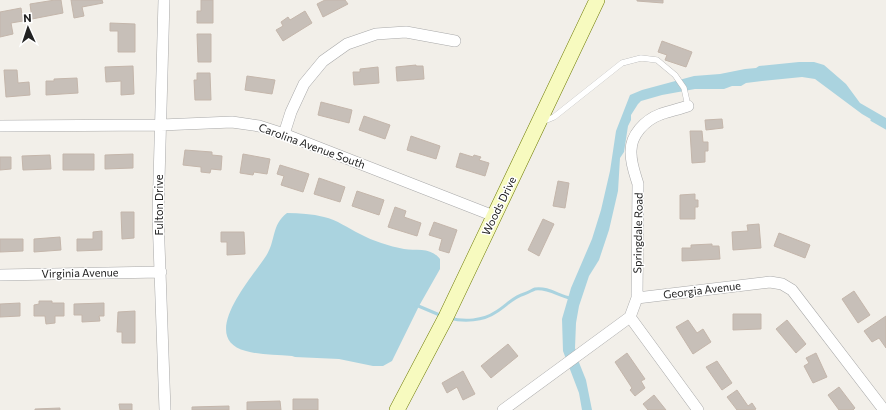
<svg xmlns="http://www.w3.org/2000/svg" width="886" height="410" font-family="Commissioner,sans-serif">
<rect width="100%" height="100%" fill="#f2efe9"/>
<path fill="#aad3df" d="M799,62h15l10,3 22,19 14,19 26,15v10l-24,-14 -47,-35 -13,-2 -40,4 -16,2 -5,3h-9l-8,3h-29l-33,6 -21,6 -3,3 -7,11v5l-3,6 -4,26 -4,6 -2,33 -9,39 -10,30 -10,16 -10,30 -3,17 -1,25 3,12 8,20 6,30h-10l-3,-17 -16,-42 -1,-32 9,-31 21,-49 9,-29 9,-39 6,-40 14,-36 12,-5 52,-14 26,-2 25,-5 11,-1 3,-2z
M287,213c13,0 25,1 37,4 13,3 24,11 36,17 13,7 29,12 44,15 13,2 27,-2 36,10v10l-21,37 -27,55 -9,5h-10l-34,-7 -44,-2 -3,-1c-16,-1 -32,-1 -46,-5 -49,-13 6,-73 20,-95 10,-15 5,-31 21,-43z"/>
<g fill="none" stroke-linecap="round" stroke-linejoin="round">
<path stroke="#aad3df" stroke-width="3" d="M872,120l14,8
M416,305l26,11
M449,318c15,4 34,3 47,-6 10,-6 17,-15 28,-18 4,-1 8,-4 11,-5 13,-2 24,7 35,9"/>
</g>
<path fill="#c7bfb8" stroke="#c4b6ab" d="M55,0h6l2,13 -31,6 -2,-15z
M71,0h31l1,3 -21,4 2,9 -10,2z
M201,0h12v23h-16v-12h4z
M325,0h20l3,4 -25,13 -6,-13z
M637,0h26v3l-26,-2z
M21,8l2,13 -12,2 2,11 -13,3v-25z
M305,11l7,12 -29,18 -7,-11 7,-4 -2,-4 7,-5 2,3z
M110,23l25,1v28h-17v-21h-8z
M197,34h14v28h-13z
M662,41l30,11 -6,15 -21,-7 2,-5 -9,-3z
M416,65v1h7l1,13 -27,2 -1,-14z
M133,66l1,28 -13,1v-14l-15,1 -1,-15z
M378,67l1,16 -25,2 -1,-13h7v-3z
M4,70h13l1,13 11,-1 1,13 -24,2z
M197,73h13l1,27h-16l-1,-20h3z
M247,76l28,4 -3,14 -27,-4z
M77,78l1,15 -32,2v-14h8v-2z
M321,102l31,8 -3,13 -31,-8z
M364,116l26,9 -5,14 -26,-9z
M722,119l1,9 -17,2 -1,-10z
M690,131h12l1,11h5v9h-3v11l-13,1z
M411,136l29,10 -4,13 -29,-9z
M185,150l27,2v3l10,1 -1,14 -10,-1 -1,4 -9,-1v-5l-18,-2z
M460,153l13,4 1,-2 7,2 -2,3 10,3 -4,13 -29,-9z
M63,154h31v16h-31z
M133,154v14l-28,1v-14z
M243,154l27,5 -3,15 -13,-2 -1,3 -13,-2z
M50,155l1,14 -28,1 -1,-14z
M0,157h11v12l-11,1z
M280,165l29,9 -6,18 -22,-7 3,-9 -7,-2z
M319,178l26,9 -5,15 -26,-8z
M558,181l11,2 -4,25 -12,-2z
M357,191l27,9 -5,15 -27,-9z
M695,194v6h3v7h-3v12h-15v-24z
M395,207l11,4 -2,6 17,6 -4,13 -29,-9z
M121,212h13v26l-12,1z
M543,219l11,5 -15,32 -11,-6z
M434,222l23,8 -8,23 -10,-3 3,-11 -13,-4z
M759,224l2,24 -28,2 -1,-18 16,-1 -1,-6z
M102,231v19l-25,1v-12h16v-7z
M221,232h23l1,22 -18,1v-13h-6z
M779,233l31,12 -5,13 -31,-12z
M60,237l1,13 -27,2v-13z
M0,239h23v12l-23,1z
M712,244v2h7l1,13 -38,2v-13h9v-3z
M854,291l16,24 -12,8 -16,-24z
M39,301h13v2h12v13h-9v7l-9,1 -1,-8h-11v-11l5,-1z
M20,303v13l-20,1v-13z
M104,303v13h-5l1,5 -18,1v-7h-8v-11z
M135,311v32h-13v-11h-5l1,-20z
M733,314h28v15l-28,1z
M886,316v32l-7,-10 -7,4 -8,-11z
M688,320l9,13 6,-4 8,13 -18,12 -17,-27z
M787,320l19,24 -10,9 -20,-24z
M508,344l10,12 -27,22 -10,-12z
M627,353l18,26 -4,2 4,7 -10,8 -5,-6 2,-2 -17,-26z
M816,353l11,24 -14,6 -9,-17 5,-3 -3,-5z
M717,361l15,22 -10,7 -16,-23z
M463,371l12,23 -12,6 -6,-13 -10,6 -5,-10z
M839,387l16,21 -2,2h-14l-11,-15z
M737,390l11,16 4,-3 4,6 -2,1h-17l-10,-13z
M654,395l12,15h-18l-5,-6z
M293,399h25v11h-25z
M280,401l1,9h-34v-8z
M119,404h13v6h-12z
M229,406v4h-37v-3z
M60,408v2h-25v-1z"/>
<g fill="none" stroke-linecap="round" stroke-linejoin="round">
<defs>
<path id="lane" d="M542,122l12,-5 68,-54 19,-5 16,2 18,15 9,13 4,18"/>
<path id="street" d="M164,0l-6,216 7,194
M0,126l161,-1 71,-3 27,4 25,8 210,82
M284,134l7,-22 13,-28 19,-23 24,-17 29,-10 30,-2 49,9
M0,275l161,-3
M637,298l1,-114c-3,-10 -7,-20 -7,-31 -1,-18 14,-33 30,-39 9,-3 18,-5 27,-8
M630,317l68,93
M503,410l127,-93 7,-19 133,-16 12,2 10,6 92,120"/>
<path id="secondary" d="M397,410l49,-93 151,-317"/>
</defs>
<use href="#lane" stroke="#a9a9a9" stroke-width="6"/>
<use href="#street" stroke="#a9a9a9" stroke-width="12"/>
<use href="#secondary" stroke="#707d05" stroke-width="16"/>
<use href="#lane" stroke="#fff" stroke-width="5.5"/>
<use href="#street" stroke="#fff" stroke-width="11"/>
<use href="#secondary" stroke="#f7fabf" stroke-width="15"/>
</g>
<g text-anchor="middle" stroke-width="3" stroke-linejoin="round" paint-order="stroke">
<g font-size="11" fill="#222" stroke="#fff">
<text transform="translate(312 146) rotate(20)" y="4">Carolina Avenue South</text>
<text transform="translate(159 205) rotate(-90)" y="4">Fulton Drive</text>
<text transform="translate(499 206) rotate(-64)" y="4">Woods Drive</text>
<text transform="translate(638 233) rotate(-89)" y="4">Springdale Road</text>
<text transform="translate(80 273) rotate(-1)" y="4">Virginia Avenue</text>
<text transform="translate(702 290) rotate(-7)" y="4">Georgia Avenue</text>
</g>
</g>
<g transform="translate(28 28) rotate(357)" stroke="#ffffff" stroke-width="3" paint-order="stroke">
<path d="M0-3L7 15L0 10L-7 15Z" fill="#222222"/>
<text y="-6" font-size="11" font-weight="bold" text-anchor="middle" fill="#222222">N</text>
</g>
</svg>
